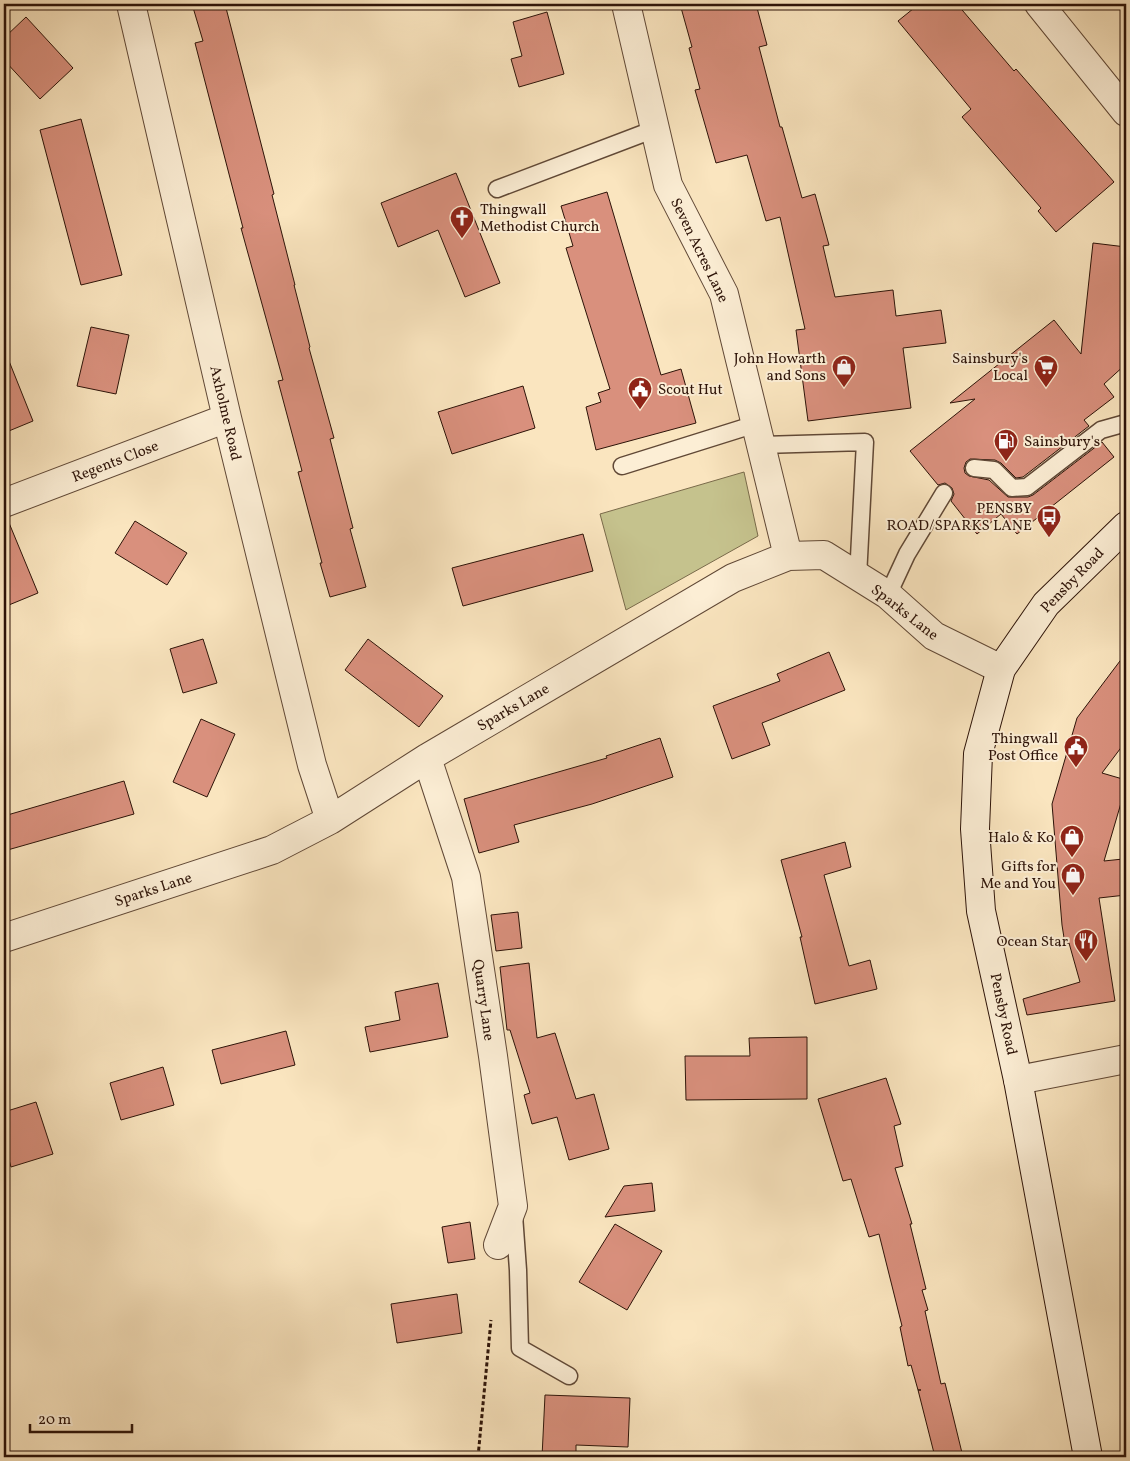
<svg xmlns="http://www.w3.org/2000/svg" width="1130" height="1461" font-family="Vollkorn,serif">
<rect width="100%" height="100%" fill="#fae5bf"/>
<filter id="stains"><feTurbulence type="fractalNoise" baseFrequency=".004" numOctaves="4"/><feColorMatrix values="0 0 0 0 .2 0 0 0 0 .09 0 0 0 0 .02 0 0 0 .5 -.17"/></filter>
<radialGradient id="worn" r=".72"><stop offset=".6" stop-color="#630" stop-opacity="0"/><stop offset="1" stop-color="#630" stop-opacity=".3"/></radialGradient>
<path fill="#c5c28d" stroke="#796a4a" d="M744,472l14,64 -132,74 -26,-96z"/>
<path fill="#d9907d" stroke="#2d1308" d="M192,4h33l49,190 -2,1 23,90h-1l16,62 -1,1 25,90 -4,1 23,89 -3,1 16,58 -36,10 -10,-34h2l-24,-91 4,-1 -24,-90 5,-1 -42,-152h2l-48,-185 8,-2z
M680,4h76l11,41 -8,2 21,80h2l20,71 13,-4 14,51 -6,1 12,51 58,-7 3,26 45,-6 5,33 -43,5 8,60 -103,13 -12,-91 9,-1 -25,-112 -14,4 -19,-66 -31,8 -21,-73 5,-1 -11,-41 3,-1z
M919,4h38l57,67 2,-2 98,113 -58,50 -18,-21 3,-3 -79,-91 9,-8 -73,-88z
M547,12l17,62 -45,13 -8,-28 11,-3 -9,-34z
M26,17l47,51 -33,31 -36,-39v-22z
M81,119l41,156 -41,10 -41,-155z
M456,173l44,110 -35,14 -27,-67 -40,17 -17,-44z
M607,192l54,183 20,-6 15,54 -100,27 -10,-43 15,-5 -3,-9 12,-4 -44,-141 7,-2 -12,-40z
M1093,243l33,4v117l-22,20 10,13 -30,23 5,6 -66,51 -7,1 -15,-15 -6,-3 -25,-1 -4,3 -2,6 1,5 4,3 20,4 19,17h20l5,-2 69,-53 12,15 -97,77 -16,-20 -24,20 -26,-33 3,-7 -2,-6 -7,-5 -7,2 -28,-34 65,-52 -25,4 104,-83 27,34z
M91,327l38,8 -13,59 -39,-8z
M4,351h1l28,70 -29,12z
M523,386l12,42 -83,26 -14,-42z
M4,518h3l31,75 -34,14z
M135,521l52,32 -20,32 -52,-32z
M583,534l10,37 -130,35 -11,-38z
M203,639l14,44 -34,10 -13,-44z
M368,639l75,57 -24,31 -74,-57z
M829,652l16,38 -83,33 8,22 -38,14 -19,-53 67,-25 -3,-7z
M1126,653v88l-24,32 24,7v6l-22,75 19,-2 3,36 -27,3 16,103 -88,14 -4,-16 57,-17 -11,-39 -4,1 -3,-19 -10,-121 25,-86z
M201,719l34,15 -28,63 -34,-15z
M660,738l13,39 -81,27 -78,21 5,17 -40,11 -15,-54 143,-41 -1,-2z
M124,781l10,33 -130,37v-35z
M845,842l6,25 -27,8 25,91 21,-6 7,29 -62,15 -15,-67h2l-21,-77z
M518,912l4,36 -26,3 -5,-36z
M529,963l8,75 18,-5 21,66 18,-5 15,55 -40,11 -12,-43 -25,7 -8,-29 6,-2 -20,-63h-3l-7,-63z
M438,983l10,54 -78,15 -5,-25 35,-7 -5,-28z
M286,1031l9,34 -74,19 -9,-34z
M807,1037v62l-121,1 -1,-44h65l-1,-18z
M163,1067l11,38 -53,15 -11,-37z
M886,1078l15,46 -7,2 9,40 -8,2 17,56h-2l16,65 -4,1 6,20 -3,1 16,73 4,-1 18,74h-28l-17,-67h3h-3l-7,-25 -3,1 -8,-39 2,-1 -23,-92 -10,3 -18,-58 -8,2 -25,-82z
M36,1102l17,52 -42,13 -7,-25v-30z
M652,1183l3,28 -50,6 19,-31z
M470,1222l5,37 -27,4 -6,-36z
M615,1224l47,27 -35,59 -48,-28z
M457,1294l5,39 -65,10 -6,-39z
M545,1395l85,3 -2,49 -52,-2v12h-34z"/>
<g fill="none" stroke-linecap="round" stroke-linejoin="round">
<defs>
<path id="lane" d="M497,189l158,-60
M761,445l104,-3 -7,135
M622,466l134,-42
M974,468l20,2 18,18 15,-1 74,-57 25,-7
M888,595l19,-41 37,-61
M514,1215l4,55 2,78 49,28"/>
<path id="street" d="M131,4l96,414 85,347 18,55
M626,4l42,181 56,109 64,262
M1039,4l87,108
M4,503l223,-85
M427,758l39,119 27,179 20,150 -15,39
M4,938l268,-88 58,-30 97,-62 306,-180 55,-22 36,-1 64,40 46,41 67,33
M1018,1080l108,-21"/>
<path id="secondary" d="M1088,1457l-70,-377 -37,-169 -6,-82 3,-75 23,-85 45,-65 80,-78"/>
</defs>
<use href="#lane" stroke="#604836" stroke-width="19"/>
<use href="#street" stroke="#604836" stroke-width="30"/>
<use href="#secondary" stroke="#2d1308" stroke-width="30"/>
<path stroke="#2d1308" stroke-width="3" stroke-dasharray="4 2.5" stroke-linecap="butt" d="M478,1457l13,-137"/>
<use href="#lane" stroke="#fceed5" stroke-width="16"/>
<use href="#street" stroke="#fceed5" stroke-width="28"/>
<use href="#secondary" stroke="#fceed5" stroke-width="28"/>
</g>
<defs>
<symbol id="church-pin" viewBox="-11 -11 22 30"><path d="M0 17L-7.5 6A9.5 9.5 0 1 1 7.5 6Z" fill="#8f2418" stroke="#fceed5"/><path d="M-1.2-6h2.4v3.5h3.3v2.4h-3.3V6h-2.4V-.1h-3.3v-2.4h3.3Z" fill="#fff"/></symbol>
<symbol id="shop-pin" viewBox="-11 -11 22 30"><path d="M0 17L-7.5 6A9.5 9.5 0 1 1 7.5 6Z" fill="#8f2418" stroke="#fceed5"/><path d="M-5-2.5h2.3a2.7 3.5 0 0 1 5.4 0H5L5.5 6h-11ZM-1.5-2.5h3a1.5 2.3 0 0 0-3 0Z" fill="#fff"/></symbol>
<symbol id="supermarket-pin" viewBox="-11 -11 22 30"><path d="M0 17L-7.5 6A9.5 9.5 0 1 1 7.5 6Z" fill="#8f2418" stroke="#fceed5"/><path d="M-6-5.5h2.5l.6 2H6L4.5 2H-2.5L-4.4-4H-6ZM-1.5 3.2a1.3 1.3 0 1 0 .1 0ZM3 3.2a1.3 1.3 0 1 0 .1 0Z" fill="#fff"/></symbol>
<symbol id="civic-pin" viewBox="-11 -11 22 30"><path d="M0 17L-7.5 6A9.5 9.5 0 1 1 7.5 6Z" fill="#8f2418" stroke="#fceed5"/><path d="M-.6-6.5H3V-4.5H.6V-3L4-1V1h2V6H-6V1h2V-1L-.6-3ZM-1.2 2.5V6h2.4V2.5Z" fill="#fff"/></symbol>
<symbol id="fuel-pin" viewBox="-11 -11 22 30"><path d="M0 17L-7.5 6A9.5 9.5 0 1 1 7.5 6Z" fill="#8f2418" stroke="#fceed5"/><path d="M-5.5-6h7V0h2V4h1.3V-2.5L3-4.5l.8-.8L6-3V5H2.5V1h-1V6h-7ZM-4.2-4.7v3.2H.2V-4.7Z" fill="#fff"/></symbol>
<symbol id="bus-pin" viewBox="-11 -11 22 30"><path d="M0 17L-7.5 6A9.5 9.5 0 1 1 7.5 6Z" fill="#8f2418" stroke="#fceed5"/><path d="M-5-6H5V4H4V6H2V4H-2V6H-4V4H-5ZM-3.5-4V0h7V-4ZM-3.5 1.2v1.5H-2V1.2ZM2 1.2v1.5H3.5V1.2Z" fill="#fff"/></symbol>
<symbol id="restaurant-pin" viewBox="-11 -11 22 30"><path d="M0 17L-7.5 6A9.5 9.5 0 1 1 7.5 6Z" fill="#8f2418" stroke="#fceed5"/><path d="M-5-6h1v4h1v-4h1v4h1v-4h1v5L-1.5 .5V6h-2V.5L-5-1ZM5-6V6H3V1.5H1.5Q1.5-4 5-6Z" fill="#fff"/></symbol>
</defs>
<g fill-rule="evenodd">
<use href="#church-pin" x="448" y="204" width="28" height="38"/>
<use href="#shop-pin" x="830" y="353" width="28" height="38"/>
<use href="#supermarket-pin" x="1032" y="353" width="28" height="38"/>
<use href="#civic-pin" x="626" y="375" width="28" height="38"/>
<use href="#fuel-pin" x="992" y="427" width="28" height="38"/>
<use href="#bus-pin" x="1035" y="503" width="28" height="38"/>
<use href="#civic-pin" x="1062" y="733" width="28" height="38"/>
<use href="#shop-pin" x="1058" y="823" width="28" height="38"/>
<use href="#shop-pin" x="1059" y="861" width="28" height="38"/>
<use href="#restaurant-pin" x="1072" y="927" width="28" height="38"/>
</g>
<g text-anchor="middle" stroke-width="4" stroke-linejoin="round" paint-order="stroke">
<g font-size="15" fill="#2d1308" stroke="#fceed5" text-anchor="end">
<text x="480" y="214" text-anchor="start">Thingwall<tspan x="480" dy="17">Methodist Church</tspan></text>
<text x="826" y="363">John Howarth<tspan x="826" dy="17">and Sons</tspan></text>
<text x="1028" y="363">Sainsbury's<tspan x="1028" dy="17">Local</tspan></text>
<text x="658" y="394" text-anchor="start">Scout Hut</text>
<text x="1024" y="446" text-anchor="start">Sainsbury's</text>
<text x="1032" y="513">PENSBY<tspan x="1032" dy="17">ROAD/SPARKS LANE</tspan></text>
<text x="1058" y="743">Thingwall<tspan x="1058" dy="17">Post Office</tspan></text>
<text x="1054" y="842">Halo &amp; Ko</text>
<text x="1056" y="871">Gifts for<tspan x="1056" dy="17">Me and You</tspan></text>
<text x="1068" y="946">Ocean Star</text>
</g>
<g font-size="15" fill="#2d1308" stroke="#fceed5">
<text transform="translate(700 250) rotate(64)" y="5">Seven Acres Lane</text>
<text transform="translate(226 413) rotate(77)" y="5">Axholme Road</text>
<text transform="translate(115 461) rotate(-21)" y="5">Regents Close</text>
<text transform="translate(1072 580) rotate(-46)" y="5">Pensby Road</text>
<text transform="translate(905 612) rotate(38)" y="5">Sparks Lane</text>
<text transform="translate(513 707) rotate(-30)" y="5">Sparks Lane</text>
<text transform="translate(153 889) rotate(-18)" y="5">Sparks Lane</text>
<text transform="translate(484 1000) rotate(82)" y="5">Quarry Lane</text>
<text transform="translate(1004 1014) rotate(78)" y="5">Pensby Road</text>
</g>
</g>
<rect width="1130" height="1461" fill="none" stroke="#fae5bf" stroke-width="20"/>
<rect x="5" y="5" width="1120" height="1451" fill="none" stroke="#2d1308" stroke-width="2.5"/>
<rect x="10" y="10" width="1110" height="1441" fill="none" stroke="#2d1308"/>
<path d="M30 1424v8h102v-8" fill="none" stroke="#2d1308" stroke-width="2.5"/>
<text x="38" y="1424" font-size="15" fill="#2d1308" stroke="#fceed5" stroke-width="4" paint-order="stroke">20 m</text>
<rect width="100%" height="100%" filter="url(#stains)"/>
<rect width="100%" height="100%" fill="url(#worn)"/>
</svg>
